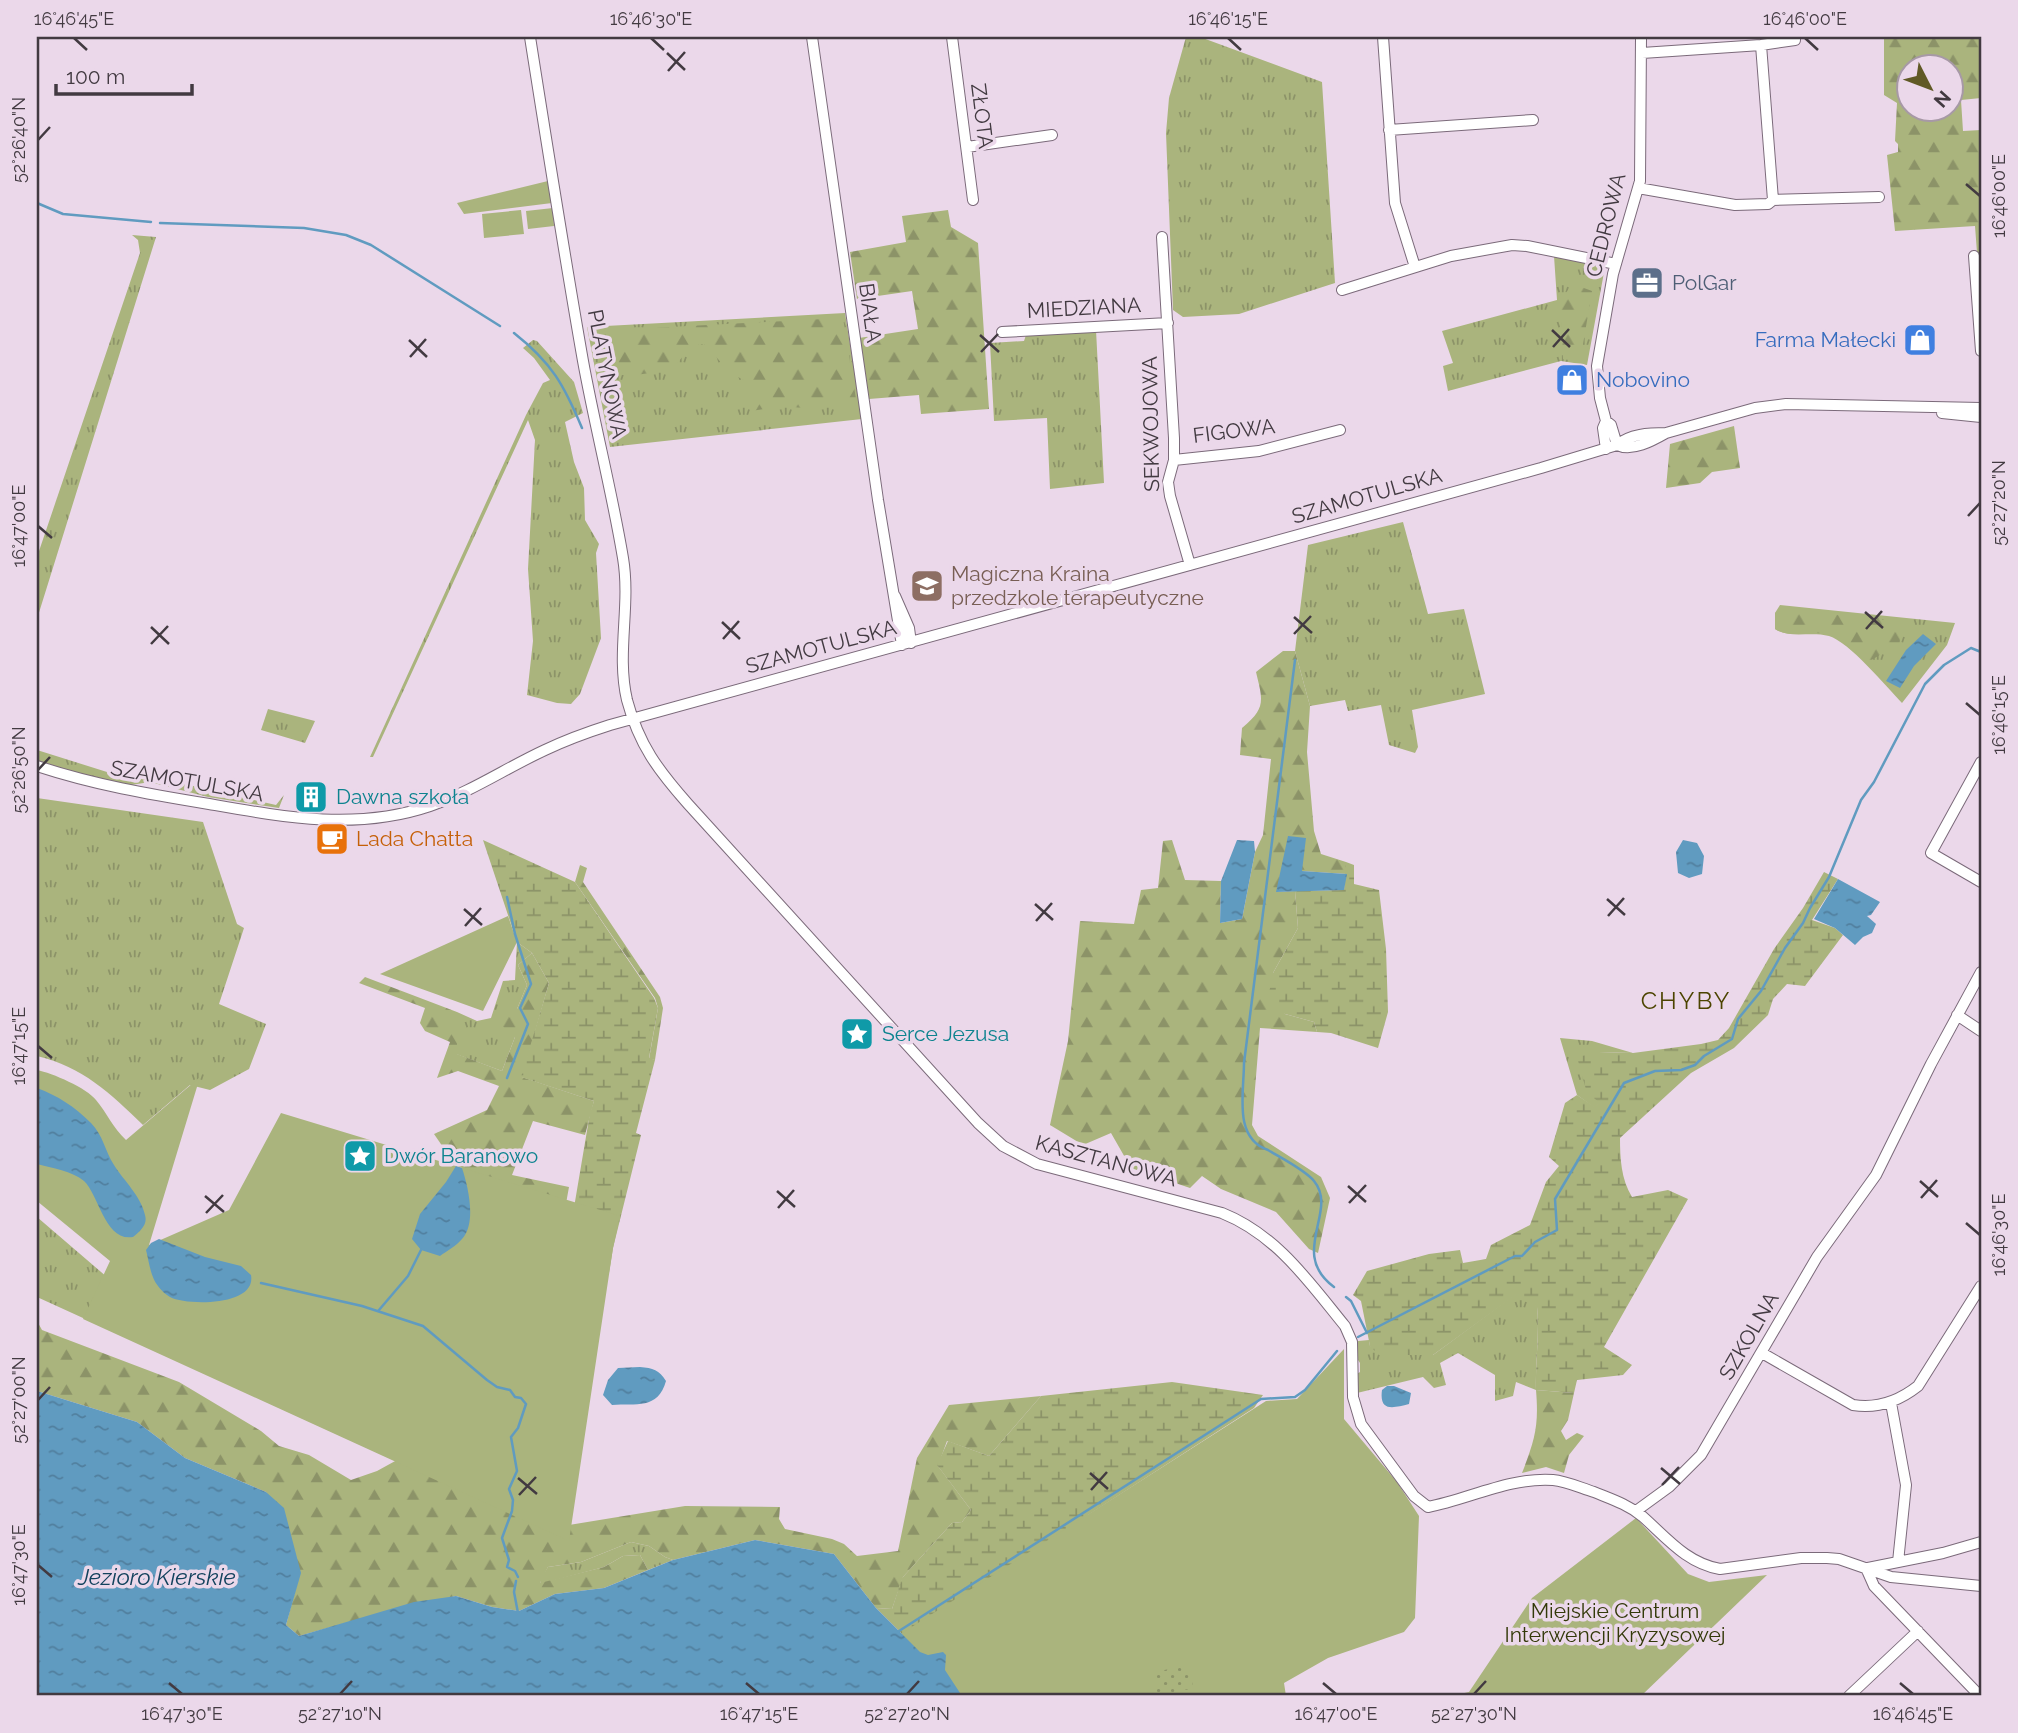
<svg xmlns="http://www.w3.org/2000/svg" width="2018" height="1733" font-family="Raleway,sans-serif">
<defs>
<pattern id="grass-tufts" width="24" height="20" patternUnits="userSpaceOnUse" patternTransform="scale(1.75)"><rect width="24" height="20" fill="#aab47d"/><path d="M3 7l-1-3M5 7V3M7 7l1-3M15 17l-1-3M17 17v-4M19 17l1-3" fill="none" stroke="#8c9368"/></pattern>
<pattern id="forest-firs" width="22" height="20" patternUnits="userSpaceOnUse" patternTransform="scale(1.75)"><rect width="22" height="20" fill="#aab47d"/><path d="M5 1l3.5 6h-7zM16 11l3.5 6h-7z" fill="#8c9368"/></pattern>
<pattern id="wetland-marsh" width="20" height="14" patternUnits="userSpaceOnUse" patternTransform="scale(1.75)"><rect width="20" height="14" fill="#aab47d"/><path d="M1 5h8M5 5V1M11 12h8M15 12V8" fill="none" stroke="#8c9368"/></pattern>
<pattern id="garden-dots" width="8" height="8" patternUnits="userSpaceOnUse" patternTransform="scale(1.75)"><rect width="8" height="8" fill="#aab47d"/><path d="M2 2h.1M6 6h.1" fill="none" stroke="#8c9368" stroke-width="1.8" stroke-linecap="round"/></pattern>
<pattern id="water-ripples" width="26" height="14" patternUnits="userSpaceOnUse" patternTransform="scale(1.75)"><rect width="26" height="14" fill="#609bc0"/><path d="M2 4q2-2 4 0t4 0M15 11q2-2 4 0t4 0" fill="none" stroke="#517f9e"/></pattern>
</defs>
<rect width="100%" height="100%" fill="#ebd8ea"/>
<path fill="url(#grass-tufts)" d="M1186,37h14l122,45 13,201 -96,31 -56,3 -10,-7 -7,-177 3,-35z
M132,235l24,2 -119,382v-62l103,-304 -2,-13z
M1554,256l51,11 -18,98 -26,-4 -113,30 -5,-25 10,-3 -11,-32 115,-31z
M845,313l17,106 -252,28 -23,-120z
M1096,330l8,153 -54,6 -3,-71 -53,3 -4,-78 34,-2 2,-6z
M533,340l4,1 37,41 9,31 -18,9 9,40 10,26 1,32 14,24 -3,9 5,85 -21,56 -9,10 -14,-1 -30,-8 6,-54 -5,-72 7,-129 -7,-20 -155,337h-3l156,-342 17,-32 7,-3 -16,-22 -11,-10z
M1403,522l25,92 36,-5 21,85 -73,16 6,37 -3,6 -26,-8 -8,-40 -33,6 -3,-11 -35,6 -15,-55 13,-106z
M1780,605l175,18 -8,22 -45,58c-16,-17 -53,-61 -73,-67 -18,-5 -39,3 -54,-7v-16z
M268,709l47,12 -10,22 -44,-13z
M37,750l70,22 52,6 117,27 8,-10 -5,13 -71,-11 -58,-15 -19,3 -50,-10 -44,-15z
M37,798l166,24 34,102 7,4 -25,76 47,20 -17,45 -39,21 -20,-5 -47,40c-33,-32 -60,-58 -106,-69z
M517,942l15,11 -14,12 9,20 -10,24 -2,28 -13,34 -46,-17 1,-42 20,9 14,-3 12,-37 12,-1z
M1560,1038l32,3 41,12 -34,-1 1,50 -5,6 -18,-13z
M37,1217l92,79 269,166 -361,-165z
M1517,1293l20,13c3,28 -2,56 -1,84l-20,-8 -3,14 -18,5v-26l-37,-22 -18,10 6,22 -12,3 -11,-11 -66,16v-19l3,-2v-9l-2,-3v-19l11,-1 1,6 63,9z
M631,1542l18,4 16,11 8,3 -25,10 -8,-15 -17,1 -19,11 -64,17 1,-6 7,-11 33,-5z"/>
<path fill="url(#forest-firs)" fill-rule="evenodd" d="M1884,37h97v61l-20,2 2,31 18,-1v136h-3l-3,-40 -80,5 -8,-76 11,-3v-8l-3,-3 2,-38 -13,-8zM1910,66h42v42h-42z
M948,210l3,17 27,16 11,166 -68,5 -2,-19 -50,4 -10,-61 59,-9 -6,-38 -55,8 -7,-47 56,-10 -4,-26z
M1573,284l19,7 -12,71 -17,-3 -3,-59z
M843,318l13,81 -42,10 -32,-3 -31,5 -4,-29 -16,-9 -27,-29 -13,2 -19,24 -44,6 -27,-5 -7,-40z
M1734,426l6,42 -28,4 -12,11 -34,5 4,-44z
M1782,609l122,13 -5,21 -29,18c-15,-5 -23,-17 -36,-24 -19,-10 -42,3 -59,-8v-16z
M1283,651h12l15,55 -3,46 7,79 7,23 25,8 1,12 -46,-3 -24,21 18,-1 3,37 -25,45 12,41 29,8 3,10 -57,-4 -8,97 6,11 63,41 9,21 -12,55 -9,-4 -33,-37 -55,-23 -19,-13 -12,12 -59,-20 -20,-35 -28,12 -33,-20 18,-84 12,-120 54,3 7,-34 17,-2 5,-47 9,-1 13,40 36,1 -1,42 22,-4 13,-67 8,-17 8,-76 -31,-4 2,-27c24,-20 21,-27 14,-56z
M580,865l7,3 -4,14 77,115 3,11 -8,52 -6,-1 9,-51 -3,-10 -80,-116z
M532,953l17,30 -27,94 72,24 -9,34 -52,-14 -21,54 57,12 -12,66 12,272 116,-19 95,1 -1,12 6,10 47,10 12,5 13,12 41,-5 19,-93 32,-53 92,-9 -52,60 -42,-15 -9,25 33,44 -9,12 -10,1 -49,54 -11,32 -16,-1 -42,-54 -79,-14 -82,20 -8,-3 -16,-11 -18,-4 -50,20 -33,5 -8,16 64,-16 19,-11 17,-1 8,15 -44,18 -49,6 -36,17 -27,-4 -36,-11 -82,19 -75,21 -13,-11 14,-52 -34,-81 -81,-34 -48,-36 -100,-31v-70l5,9 137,52 82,49 18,15 30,9 42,25 26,-9 20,-11 15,-188 50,-104 -6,-2 -22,-32 53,-24 12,-24 -41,-15 -21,7 13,-36 -25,-11 -5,-8 5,-15 -66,-25 6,-6 92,35v42l45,17 13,-34 -21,-18 23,-10 10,-24 -9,-20z
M1536,1390l38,3 -6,27 -7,11 5,9 11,-7 7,3 -15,19 -5,18 -18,-6 -24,6c13,-34 17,-47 14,-83z"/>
<path fill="url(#wetland-marsh)" d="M483,840l92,42 79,116 4,10 -9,50 6,2 -19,73 5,2 -28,113 -4,25 -41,-30 22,-130 4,-12 -73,-24 28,-94 -17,-30 -15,-11z
M1346,862l8,3v19l25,6 7,59 2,63 -10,36 -47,-15 -14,-1 -3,-10 -29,-8 -17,-16 5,-25 25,-45 -3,-37 49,-1z
M1824,872l14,7 -26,41 23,8 8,7 -38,51 -18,-2 -14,15 -5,16 -34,33 -43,25 -71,65c0,20 1,41 12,59l36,-7 20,9 -84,148 28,18 -9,10 -46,5 -3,13 -38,-3c-1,-28 4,-56 1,-83l-20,-13 -84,61h-54l-9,-9 -9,-45 -8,-6 14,-24 62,-17 31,-4 3,13 23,-4 5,-14 39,-20 16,-43 13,-16 -10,-9 16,-54 12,-8 18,12 4,-5 -12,-9 -10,-36 22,-5 34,1 68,-9 17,-4 11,-12 45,-79 29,-41z
M1172,1382l91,13 -9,13 -166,107 -168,137 -44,-44 16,1 10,-31 50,-55 10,-1 9,-12 -34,-45 11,-24 41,15 52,-60z"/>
<path fill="#aab47d" d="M548,181l4,22 -88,11 -7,-11z
M553,208l1,18 -26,3 -2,-18z
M521,210l3,24 -40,4 -2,-24z
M508,916l9,26 -34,69 -103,-37z
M37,1070c15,3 50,18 59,30 11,13 17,28 30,40l74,-63 -51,168 80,-35 52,-97 339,103 -7,32 -44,293 -486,-222 27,-58 -73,-60z
M1344,1349v70l53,63 22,34 -4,102 -11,14 -76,26 -44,25 2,13h-331l-56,-61 367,-234 31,-2z
M1636,1518l52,56 21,8 58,-7 -126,121h-190l18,-4 63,-94z"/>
<path fill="url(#garden-dots)" d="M1190,1664l3,25 -19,2 1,5h-22l5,-9 -2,-15z"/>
<path fill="url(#water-ripples)" d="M1923,634l13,10 -22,22 -14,22 -14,-7 20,-31z
M1288,836l18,2 -4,33 45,3 -3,16 -68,2z
M1237,840l17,1 1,11 -13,67 -22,4 1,-42z
M1683,840l14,3 7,13 -2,18 -13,4 -11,-5 -2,-21z
M1838,879l42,23 -9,13 -4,1 9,8 -4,9 -9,4 -8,8 -20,-17 -21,-9z
M37,1088c21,8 37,18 54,35 12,12 14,28 23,42 10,16 27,31 31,50 3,10 -5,16 -12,22 -28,5 -34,-42 -49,-56 -12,-10 -32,-13 -47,-17z
M456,1166l6,2c6,18 15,55 0,71 -6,7 -15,12 -22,17l-19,-6 -9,-11 8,-25 26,-32z
M159,1239l46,18 36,9 10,9c6,31 -64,31 -81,22 -4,-2 -10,-8 -12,-11 -8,-10 -9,-25 -12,-36l5,-7z
M640,1367c13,1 19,3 26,14 -8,29 -30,22 -54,24l-9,-10 5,-15 10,-12z
M1387,1386h7l17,7 -2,11c-16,4 -30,8 -27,-14z
M37,1391l100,31 48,36 81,34 18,16 17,65 -15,52 13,11 115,-34 42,-6 36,11 27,4 36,-17 49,-6 69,-28 82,-20 79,14 42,54 44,44 8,3 15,-3 3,3 -1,15 17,26h-925z"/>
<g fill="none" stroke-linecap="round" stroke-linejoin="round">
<path stroke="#609bc0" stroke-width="2.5" d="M37,203l26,11 88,8
M160,223l144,5 42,7 25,10 129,81
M514,333c38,30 50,52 68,95
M1295,660l-51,403c0,30 -11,75 24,87 13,8 37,20 46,31 25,30 -26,72 20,106
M507,897l8,37 16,50 -11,24 8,16 -21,54
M261,1283l101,23 61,20 64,54 10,7 13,3 5,7 6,1 5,6 -8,24 -7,9 6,34 -8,18 4,11 -1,11 -10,27 7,22 -2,7 8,4 3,6
M1346,1297l5,4 16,32
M379,1310l29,-34 13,-26
M1358,1337l157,-81h7l13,-14 22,-12 -2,-31 69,-116 31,-12 26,-1 14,-5 9,-9 28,-17 6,-20 23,-28 24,-43 18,-25 7,-15 19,-31 32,-77 13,-18 51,-98 19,-19 27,-17 10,4
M516,1581l-2,11 4,21
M899,1631l362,-232 34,-2 10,-7 32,-39"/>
<defs>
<path id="minor" d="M530,37c17,108 34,216 53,324 12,66 29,131 40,197 8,48 -7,95 4,142 12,45 31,70 61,104l290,319 25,23 34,18 185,49c55,22 87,69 123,113l7,16 1,55 8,27 53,72 14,11c41,-8 82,-30 125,-27 13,1 28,8 41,12 17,7 33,12 48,24 24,21 44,47 78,53l81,-11h26l12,1 52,18 90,9
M812,37l66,463 24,145
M952,37l21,163
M1383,37l12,166 20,64
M1761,45l12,155 106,-3
M1642,53l119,-8 34,-5v-3
M1389,130l144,-10
M967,147l85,-12
M1638,188l97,17 33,-1 5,-4
M1162,237l12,201v22l-6,22 2,14 20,69
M1974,256l7,95
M1342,290l109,-34 61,-11 15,1 89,18
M1002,332l166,-9
M1942,413l39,4
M1606,421l-3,7 3,21
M1617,445l-6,-20 -5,-4 -6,-23 -3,-32 16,-92 27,-93 1,-144
M1617,445c15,7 35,-4 49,-12l89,-25 31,-4 195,4
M1174,460l85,-9 81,-21
M895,596l14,32 2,15
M1981,762l-50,91 50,29
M37,766c58,19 111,28 172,38 74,13 147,27 221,2 41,-14 76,-38 115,-56 21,-10 43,-18 65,-25l931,-257 76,-23c13,-11 32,-12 49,-12
M1957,1015l24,16
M1762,1353l91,52c25,4 46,-4 65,-19l63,-100
M1891,1403l15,82 -8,77
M1636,1511l33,-24 32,-32 116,-198 59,-82 55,-111 50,-92
M1866,1568l8,18 106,110
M1868,1568l75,-15 38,-11
M1849,1696l69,-65"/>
</defs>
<use href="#minor" stroke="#7b6a7a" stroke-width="12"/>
<use href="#minor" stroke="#fff" stroke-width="10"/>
</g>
<path fill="none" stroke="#423a41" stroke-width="2.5" d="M74,38l13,12M651,38l13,12M1228,38l13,12M1805,38l13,12M667,53l18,17M668,71l17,-19M38,140l12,-13M1966,184l14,12M1552,330l18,17M980,335l19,17M409,340l18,17M1553,347l16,-18M981,352l17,-18M410,357l16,-18M1968,516l12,-13M38,526l14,12M1865,612l18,16M1294,617l18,16M722,622l18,17M151,627l18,17M1866,629l16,-18M1294,634l17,-18M723,639l16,-18M151,644l17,-18M1966,703l14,12M38,770l12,-13M1607,899l18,16M1035,904l18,16M464,909l18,16M1608,916l16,-18M1036,921l16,-18M465,926l16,-18M38,1046l14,12M1920,1181l18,16M1348,1186l18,16M777,1191l18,16M205,1196l19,16M1921,1198l16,-18M1349,1203l17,-18M778,1208l16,-18M206,1213l17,-18M1966,1223l14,12M38,1400l12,-13M1661,1468l19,16M1090,1473l18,16M518,1478l19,16M1662,1485l17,-18M1091,1490l16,-18M519,1495l17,-18M38,1565l14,12M169,1683l13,11M746,1683l13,11M1323,1683l13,11M1900,1683l13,11M340,1694l12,-13M907,1694l12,-13M1474,1694l12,-13"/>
<defs>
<symbol id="office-square" viewBox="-11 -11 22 22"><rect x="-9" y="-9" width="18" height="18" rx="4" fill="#5c6f8a" stroke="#ebd8ea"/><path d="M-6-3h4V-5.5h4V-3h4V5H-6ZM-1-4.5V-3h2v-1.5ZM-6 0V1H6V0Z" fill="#fff"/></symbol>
<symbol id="shop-square" viewBox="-11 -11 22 22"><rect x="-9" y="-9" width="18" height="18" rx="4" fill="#3f7fe0" stroke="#ebd8ea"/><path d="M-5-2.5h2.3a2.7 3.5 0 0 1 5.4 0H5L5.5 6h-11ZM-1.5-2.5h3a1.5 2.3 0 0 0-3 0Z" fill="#fff"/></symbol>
<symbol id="school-square" viewBox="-11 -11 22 22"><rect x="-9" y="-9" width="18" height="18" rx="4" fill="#8d6e63" stroke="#ebd8ea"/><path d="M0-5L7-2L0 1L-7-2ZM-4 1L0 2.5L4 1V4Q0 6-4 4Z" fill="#fff"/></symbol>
<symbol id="building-square" viewBox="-11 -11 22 22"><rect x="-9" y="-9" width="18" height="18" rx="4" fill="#0f9aa8" stroke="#ebd8ea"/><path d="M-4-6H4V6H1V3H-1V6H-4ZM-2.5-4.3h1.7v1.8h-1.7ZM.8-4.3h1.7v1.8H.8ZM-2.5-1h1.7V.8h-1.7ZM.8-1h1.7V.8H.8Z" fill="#fff"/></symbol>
<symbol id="cafe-square" viewBox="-11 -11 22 22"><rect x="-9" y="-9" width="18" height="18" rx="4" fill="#e8710a" stroke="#ebd8ea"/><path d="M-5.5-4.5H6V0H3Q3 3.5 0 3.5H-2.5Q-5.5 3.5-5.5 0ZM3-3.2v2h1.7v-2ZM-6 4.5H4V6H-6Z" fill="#fff"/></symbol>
<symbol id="sight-square" viewBox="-11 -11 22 22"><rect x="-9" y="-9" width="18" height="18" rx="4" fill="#0f9aa8" stroke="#ebd8ea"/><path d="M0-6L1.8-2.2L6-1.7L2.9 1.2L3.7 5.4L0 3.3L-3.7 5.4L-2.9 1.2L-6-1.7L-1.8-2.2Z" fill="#fff"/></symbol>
</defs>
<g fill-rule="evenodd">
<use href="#office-square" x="1628" y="264" width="38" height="38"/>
<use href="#shop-square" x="1901" y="321" width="38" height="38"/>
<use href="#shop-square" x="1553" y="361" width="38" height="38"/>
<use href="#school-square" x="908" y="567" width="38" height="38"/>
<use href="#building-square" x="292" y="778" width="38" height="38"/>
<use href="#cafe-square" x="313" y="820" width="38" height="38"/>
<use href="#sight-square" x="838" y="1015" width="38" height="38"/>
<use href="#sight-square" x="341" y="1137" width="38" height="38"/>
</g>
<g text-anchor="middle" stroke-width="7" stroke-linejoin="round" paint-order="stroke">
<g font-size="21" fill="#423a41" stroke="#ebd8ea">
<text transform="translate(982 116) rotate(83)" y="7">ZŁOTA</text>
<text transform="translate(1606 225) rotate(-76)" y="7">CEDROWA</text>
<text transform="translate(1084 308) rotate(-3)" y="7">MIEDZIANA</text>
<text transform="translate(870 313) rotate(82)" y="7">BIAŁA</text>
<text transform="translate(607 374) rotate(79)" y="7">PLATYNOWA</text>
<text transform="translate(1151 424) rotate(-91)" y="7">SEKWOJOWA</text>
<text transform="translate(1234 431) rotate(-7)" y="7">FIGOWA</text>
<text transform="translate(1367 496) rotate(-16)" y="7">SZAMOTULSKA</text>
<text transform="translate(821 647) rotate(-15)" y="7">SZAMOTULSKA</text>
<text transform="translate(187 781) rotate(10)" y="7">SZAMOTULSKA</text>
<text transform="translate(1106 1161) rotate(15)" y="7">KASZTANOWA</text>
<text transform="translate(1749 1336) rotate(-60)" y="7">SZKOLNA</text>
</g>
<g font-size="21" fill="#4e5e75" stroke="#ebd8ea" text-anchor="start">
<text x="1672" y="290">PolGar</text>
</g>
<g font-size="21" fill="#366cbe" stroke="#ebd8ea" text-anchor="end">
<text x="1896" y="347">Farma Małecki</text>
<text x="1596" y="387" text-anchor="start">Nobovino</text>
</g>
<g font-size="21" fill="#785e54" stroke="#ebd8ea" text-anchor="start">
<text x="951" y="581">Magiczna Kraina<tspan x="951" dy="24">przedzkole terapeutyczne</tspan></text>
</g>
<g font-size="21" fill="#0d838f" stroke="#ebd8ea" text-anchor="start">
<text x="336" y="804">Dawna szkoła</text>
<text x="882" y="1041">Serce Jezusa</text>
<text x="384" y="1163">Dwór Baranowo</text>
</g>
<g font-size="21" fill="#c56008" stroke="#ebd8ea" text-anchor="start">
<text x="356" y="846">Lada Chatta</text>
</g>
<g font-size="21" fill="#333909" stroke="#ebd8ea">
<text x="1615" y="1618">Miejskie Centrum<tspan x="1615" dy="24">Interwencji Kryzysowej</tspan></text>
</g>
<g font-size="23" font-style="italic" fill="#12425d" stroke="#ebd8ea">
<text x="157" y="1585">Jezioro Kierskie</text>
</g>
<g font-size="24" letter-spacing="2" fill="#4c4400" stroke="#ebd8ea">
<text x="1686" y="1009">CHYBY</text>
</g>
</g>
<rect width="2018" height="1733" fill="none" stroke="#ebd8ea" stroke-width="77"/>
<g transform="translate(1930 88) rotate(132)"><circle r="33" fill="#ebd8ea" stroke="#a799a6" stroke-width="2"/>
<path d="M0-5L12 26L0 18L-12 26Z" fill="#605925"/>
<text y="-10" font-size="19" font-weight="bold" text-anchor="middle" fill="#423a41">N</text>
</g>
<path d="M56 84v10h136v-10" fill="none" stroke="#423a41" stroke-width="3.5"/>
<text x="66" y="84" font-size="21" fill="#423a41" stroke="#ebd8ea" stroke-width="5" paint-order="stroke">100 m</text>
<rect x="38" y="38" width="1942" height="1656" fill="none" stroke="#423a41" stroke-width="2.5"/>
<g font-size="18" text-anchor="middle" fill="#423a41">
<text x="74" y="25">16°46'45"E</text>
<text x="651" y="25">16°46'30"E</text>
<text x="1228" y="25">16°46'15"E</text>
<text x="1805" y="25">16°46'00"E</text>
<text transform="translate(19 140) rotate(-90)" y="6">52°26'40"N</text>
<text transform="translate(1999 196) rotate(-90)" y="6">16°46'00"E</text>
<text transform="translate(1999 503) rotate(-90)" y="6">52°27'20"N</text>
<text transform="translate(19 526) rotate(-90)" y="6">16°47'00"E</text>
<text transform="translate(1999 715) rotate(-90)" y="6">16°46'15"E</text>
<text transform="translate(19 770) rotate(-90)" y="6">52°26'50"N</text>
<text transform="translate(19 1046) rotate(-90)" y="6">16°47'15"E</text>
<text transform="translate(1999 1235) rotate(-90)" y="6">16°46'30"E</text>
<text transform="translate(19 1400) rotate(-90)" y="6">52°27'00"N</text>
<text transform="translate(19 1565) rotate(-90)" y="6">16°47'30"E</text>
<text x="182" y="1720">16°47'30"E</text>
<text x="340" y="1720">52°27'10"N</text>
<text x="759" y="1720">16°47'15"E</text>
<text x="907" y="1720">52°27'20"N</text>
<text x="1336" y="1720">16°47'00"E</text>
<text x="1474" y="1720">52°27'30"N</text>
<text x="1913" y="1720">16°46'45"E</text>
</g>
</svg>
